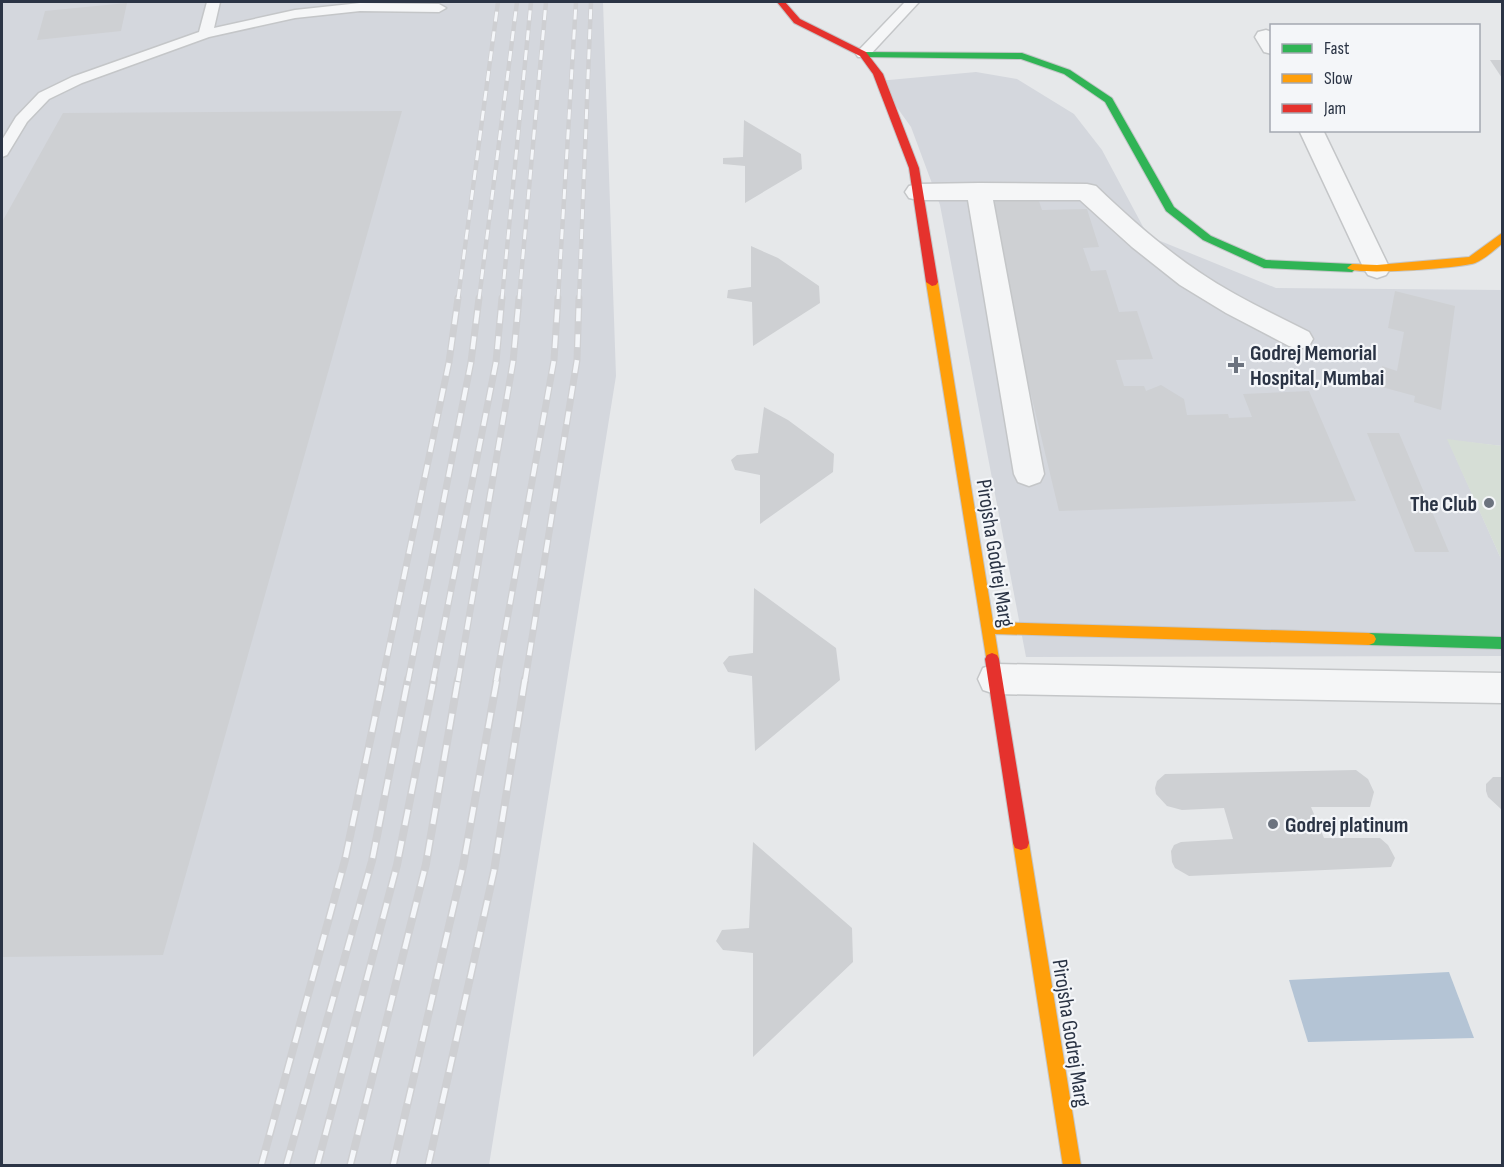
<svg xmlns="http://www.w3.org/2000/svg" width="1504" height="1167" font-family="'Sofia Sans Condensed',sans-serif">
<rect width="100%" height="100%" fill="#e6e8ea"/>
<path fill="#d4d7dd" d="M2,2h601l13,374 -127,789 -487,1z
M976,72l41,7 57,35 28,36 46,86 128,52 226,2v156l-54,-6 54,121v95l-476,1 -86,-452 -29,-78 -33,-46z"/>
<path fill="#d6ded6" d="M1447,439l55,7v115z"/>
<path fill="#b4c4d5" d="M1449,972l25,66 -166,4 -19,-62z"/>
<path fill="#ced0d3" d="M127,3l-6,28 -84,9 8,-29z
M1490,60h12v18z
M402,111l-239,844 -161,2v-735l61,-109z
M744,120l57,34 1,15 -57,34v-37l-22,-2v-6l20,-1z
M1038,198l4,12 45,-1 12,38 -16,1 8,23 15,-1 13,42 18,-1 16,48 -37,1 8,26h20l2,5 15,-6 23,14 3,16 41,-1 1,4 23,-1 -9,-23 66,-3 47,110 -297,10 -75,-312z
M751,246l27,12 41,28 1,17 -67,43 -1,-44 -25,-4 1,-8 23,-3z
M1395,291l60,15 -14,104 -27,-8 1,-6 -37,-10 4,-20 15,5 7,-39 -16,-4z
M764,407l24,13 46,34 -1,18 -73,52v-49l-25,-5 -4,-10 6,-5 21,-2z
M1367,433h32l50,119h-34z
M754,588l82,60 4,32 -85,71 -3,-75 -24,-4 -5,-9 6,-7 24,-3z
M1356,770l12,9 6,13 -4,15h-59l13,31h56l8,7 7,13 -4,9 -202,9 -14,-8 -3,-6 -1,-11 3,-6 7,-3 52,-3 -9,-31 -42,2 -15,-4 -11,-12 -1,-6 2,-7 8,-7z
M1493,777h9v33l-14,-13 -2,-6v-7z
M753,842l99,86 1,34 -100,95v-104l-30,-3 -7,-9 6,-11 27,-2z"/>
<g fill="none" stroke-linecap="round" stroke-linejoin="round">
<defs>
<path id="lane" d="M207,2h13l-6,26 81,-18 65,-7 79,1 7,4 -7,4 -79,-1 -65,7 -86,19 -127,46 -33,16 -22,23 -20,33 -5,2v-17l14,-23 23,-24 33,-16 127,-45z
M905,2h14l-51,55h-10l-2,-3 2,-3z"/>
<path id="street" d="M1266,30l6,2v22l-8,-2 -9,-15 3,-5z
M1299,130h24l67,139 -4,6 -9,3 -9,-3 -4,-6z
M979,183l108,1 9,2c32,31 66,61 103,86 35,24 73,41 110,60l4,7 -4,7 -10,3 -10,-3 -63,-33 -46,-28 -48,-38 -52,-47h-87l51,274 -4,8 -11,4 -11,-4 -4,-8 -46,-274h-50l-9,-2 -4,-6 4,-6 9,-2z
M995,664l507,9v30l-507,-9 -12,-4 -5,-11 5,-11z"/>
<path id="fast" d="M860,52l162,1 48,17 42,28 62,109 37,29 55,24 86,4 5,4 -5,4 -88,-4 -61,-28 -37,-29 -61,-109 -41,-28 -43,-15 -158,-2 -3,-1z
M1369,633l133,4v12l-133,-4 -5,-2 -2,-4 2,-4z"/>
<path id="slow" d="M1502,233v11c-8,6 -17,15 -27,19 -13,5 -120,13 -128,5l5,-4 25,1 92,-8z
M932,278l6,4 55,340 376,11 5,2 2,4 -2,4 -5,2 -374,-11 4,25 -2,4 -5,2 -5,-2 -61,-381z
M1021,836l6,2 2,5 52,323h-18l-50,-323 2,-5z"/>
<path id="jam" d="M777,2h8l15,17 66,33 17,22 36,94 19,114 -2,3 -4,1 -6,-4 -17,-114 -36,-94 -13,-18 -66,-33z
M992,653l5,2 2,4 30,184 -2,5 -6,2 -6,-2 -2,-5 -28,-184 2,-4z"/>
</defs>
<use href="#lane" stroke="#c4c6c8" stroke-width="3"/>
<use href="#street" stroke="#c4c6c8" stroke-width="3"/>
<use href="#fast" stroke="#c4c6c8" stroke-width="2"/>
<use href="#slow" stroke="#c4c6c8" stroke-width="2"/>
<use href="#jam" stroke="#c4c6c8" stroke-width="2"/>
<use href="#lane" fill="#f5f6f7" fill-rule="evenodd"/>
<use href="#street" fill="#f5f6f7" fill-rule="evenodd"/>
<use href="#fast" fill="#30b455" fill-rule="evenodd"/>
<use href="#slow" fill="#ff9f0a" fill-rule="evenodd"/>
<use href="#jam" fill="#e5322d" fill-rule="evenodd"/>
<defs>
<path id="rail-far2" d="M458,299l40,-297
M479,299l38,-297
M502,299l29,-297
M519,299l27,-297
M558,299l18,-297
M579,299l12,-297"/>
<path id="rail-far1" d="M382,681l67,-319 9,-64
M408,681l63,-319 8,-64
M433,681l63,-319 6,-64
M458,681l55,-319 6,-64
M496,681l58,-321 4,-62
M525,681l52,-321 2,-62"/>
<path id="rail" d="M261,1166l84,-306 38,-181
M286,1166l86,-305 36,-182
M317,1166l80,-301 37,-186
M350,1166l76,-302 32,-185
M393,1166l70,-300 34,-187
M428,1166l66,-295 31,-192"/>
</defs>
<use href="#rail-far2" stroke="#cecfd2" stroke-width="4.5"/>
<use href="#rail-far1" stroke="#cecfd2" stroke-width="7"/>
<use href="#rail" stroke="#cecfd2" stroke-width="8"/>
<use href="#rail-far2" stroke="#f4f6f9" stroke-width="3" stroke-dasharray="10" stroke-linecap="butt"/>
<use href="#rail-far1" stroke="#f4f6f9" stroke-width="4.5" stroke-dasharray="13" stroke-linecap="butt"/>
<use href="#rail" stroke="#f4f6f9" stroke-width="5" stroke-dasharray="16" stroke-linecap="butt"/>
</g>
<g fill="#6c737f" stroke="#f4f6f9" stroke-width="2">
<path d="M1233 356h6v6h6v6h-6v6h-6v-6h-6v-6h6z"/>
<circle cx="1489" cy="503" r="6"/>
<circle cx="1273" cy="824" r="6"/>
</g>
<g text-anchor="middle" stroke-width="4.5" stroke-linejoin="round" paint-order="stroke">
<g font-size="22" font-weight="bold" fill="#2b3445" stroke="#f4f6f9" text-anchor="start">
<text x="1250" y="360">Godrej Memorial<tspan x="1250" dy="25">Hospital, Mumbai</tspan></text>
<text x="1477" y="511" text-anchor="end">The Club</text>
<text x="1285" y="832">Godrej platinum</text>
</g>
<g font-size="22" fill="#2b3445" stroke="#f4f6f9">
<text transform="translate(996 553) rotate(81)" y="8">Pirojsha Godrej Marg</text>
<text transform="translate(1072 1033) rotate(81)" y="8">Pirojsha Godrej Marg</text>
</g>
</g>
<rect width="1504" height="1167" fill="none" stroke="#2b3445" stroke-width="6"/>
<rect x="1270" y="24" width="210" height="108" fill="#f4f6f9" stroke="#a4a8b1" stroke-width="1.5"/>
<rect x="1282" y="44" width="30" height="9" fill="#30b455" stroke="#a4a8b1" stroke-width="1.5"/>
<text x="1324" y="54" font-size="18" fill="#2b3445">Fast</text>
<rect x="1282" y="74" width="30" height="9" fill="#ff9f0a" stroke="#a4a8b1" stroke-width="1.5"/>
<text x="1324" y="84" font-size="18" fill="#2b3445">Slow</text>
<rect x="1282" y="104" width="30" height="9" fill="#e5322d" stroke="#a4a8b1" stroke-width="1.5"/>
<text x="1324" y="114" font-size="18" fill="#2b3445">Jam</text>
</svg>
